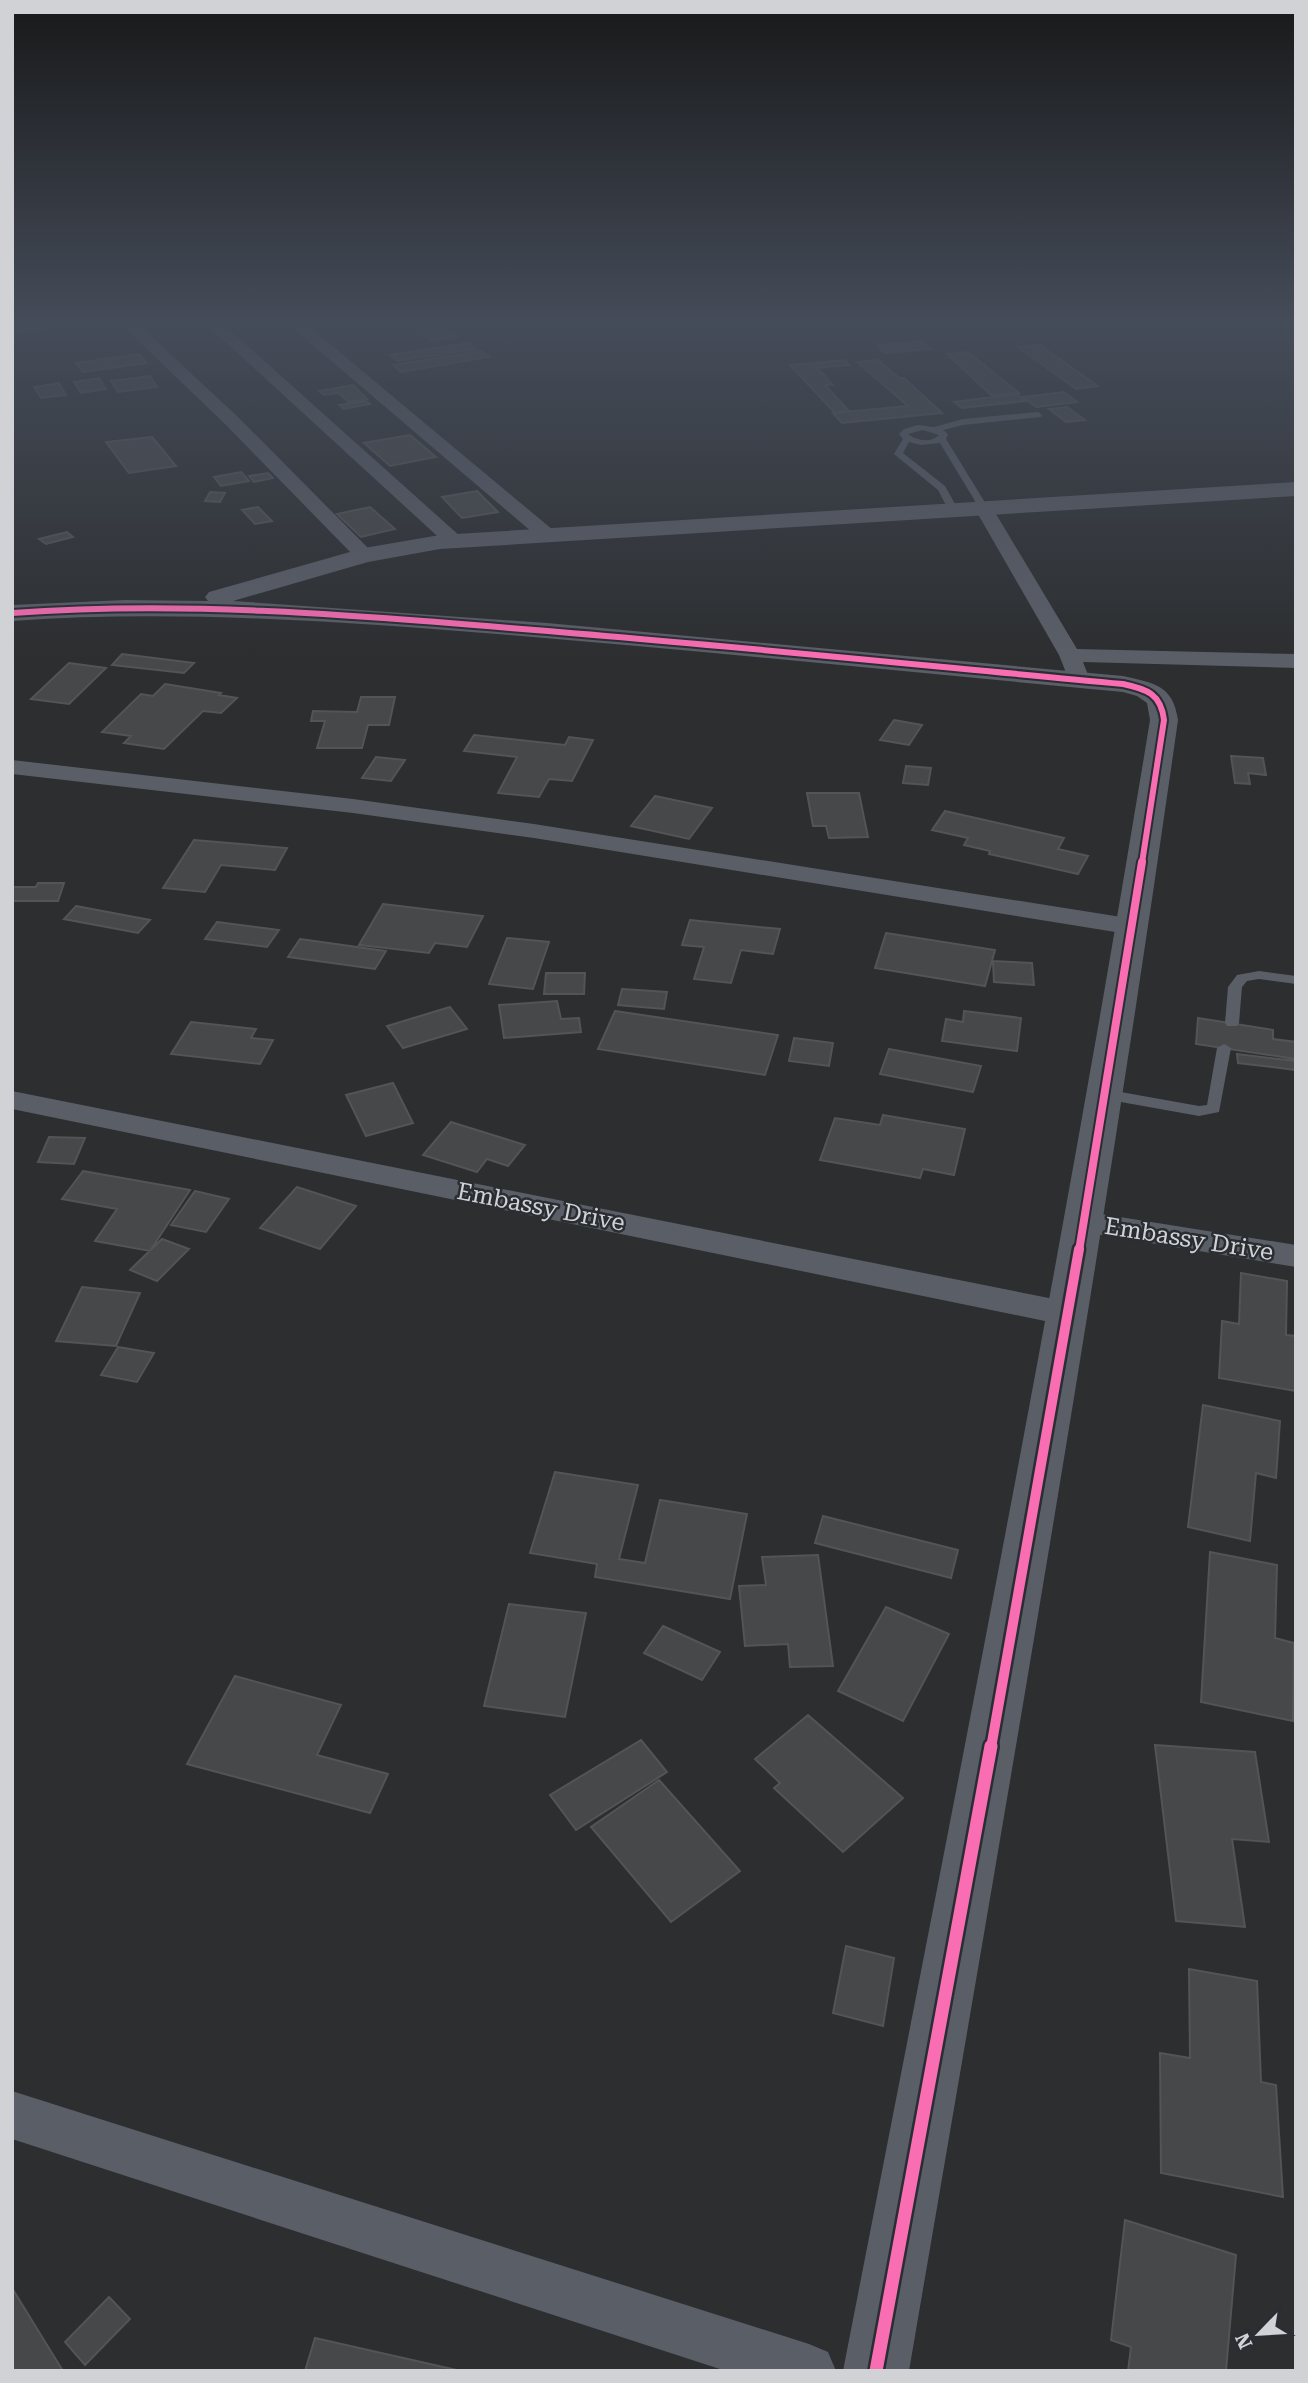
<svg xmlns="http://www.w3.org/2000/svg" width="1308" height="2383" font-family="'Roboto Serif',serif">
<rect width="100%" height="100%" fill="#2c2e30"/>
<path fill="#47484a" stroke="#525456" stroke-width="2" d="M443,327l13,10 -26,4 -12,-10z
M922,341l9,8 -46,4 -8,-8z
M469,343l7,6 -79,12 -7,-6z
M1040,345l58,41 -22,3 -58,-42z
M481,351l8,6 -88,15 -8,-7z
M968,352l51,41 -27,3 -45,-42z
M139,354l8,9 -64,9 -7,-9z
M844,360l5,5 -32,3 16,17h-8l24,26 -15,1 -44,-47z
M878,360l21,18h5l38,35 -100,10 -9,-10 75,-7 -51,-44z
M150,376l7,11 -39,5 -7,-11z
M99,378l7,11 -25,4 -7,-11z
M59,383l7,12 -25,3 -7,-11z
M353,385l14,14 -19,3 -9,-9 -15,2 -5,-4z
M1064,392l13,10 -41,5 -13,-10z
M1017,394l9,7 -64,7 -8,-6z
M366,401l4,3 -26,5 -5,-4z
M1067,407l18,13 -19,2 -17,-13z
M410,435l26,22 -46,9 -26,-23z
M152,437l24,29 -47,7 -23,-31z
M241,472l8,9 -28,5 -7,-9z
M268,473l5,5 -19,4 -5,-6z
M477,491l21,21 -36,6 -20,-21z
M210,492l15,1 -5,9 -15,-1z
M258,507l14,14 -17,3 -13,-14z
M370,507l25,22 -34,8 -24,-23z
M67,532l6,5 -27,7 -7,-5z
M122,654l72,9 -10,10 -72,-8z
M69,663l37,5 -37,36 -38,-5z
M165,684l56,9 -2,2 18,3 -16,15 -18,-2 -39,38 -40,-6 7,-7 -29,-4 39,-38 12,2z
M361,697h34l-6,28h-21l-6,23h-45l8,-27h-14l2,-10 44,1z
M894,720l28,5 -13,20 -29,-5z
M474,735l91,10 4,-8 24,3 -21,41 -23,-2 -10,18 -41,-4 19,-36 -53,-6z
M1231,756l32,2 3,17 -18,-2 2,11 -15,-1z
M376,757l29,3 -14,21 -29,-3z
M906,766l25,2 -3,17 -25,-2z
M807,793h52l9,44 -39,1 -3,-12h-13z
M655,796l57,12 -23,31 -58,-13z
M945,811l119,27 -6,11 30,7 -10,18 -89,-20 1,-3 -26,-6 4,-7 -36,-8z
M194,840l93,8 -12,22 -54,-5 -16,27 -42,-4z
M38,883h26l-6,18h-46v-14h24z
M383,904l100,12 -16,31 -32,-4 -6,10 -70,-8z
M76,906l74,14 -12,13 -74,-14z
M690,920l90,9 -7,25 -32,-4 -10,33 -37,-4 10,-32 -22,-2z
M217,922l62,8 -12,17 -62,-8z
M886,933l109,17 -10,36 -110,-18z
M507,938l42,4 -16,47 -44,-5z
M300,939l86,12 -11,18 -87,-12z
M993,961l39,2 2,22 -40,-3z
M546,973h39l-1,21h-40z
M622,989l45,3 -3,17 -46,-4z
M557,1001l4,18 18,-1 2,14 -77,6 -5,-33z
M450,1007l17,22 -64,19 -16,-22z
M615,1011l163,24 -13,40 -167,-26z
M964,1011l57,7 -4,33 -75,-10 4,-22 17,3z
M1198,1018l75,12v9l23,3v17l-100,-15z
M191,1022l65,7 -5,9 22,2 -13,24 -89,-10z
M794,1038l39,5 -4,23 -40,-5z
M889,1049l92,17 -8,26 -93,-18z
M1237,1054l59,7v9l-58,-7z
M393,1083l20,40 -47,13 -20,-41z
M883,1115l82,14 -11,46 -31,-6 -3,9 -100,-18 15,-42 45,7z
M451,1122l74,23 -17,21 -21,-7 -10,13 -54,-17z
M49,1137l36,1 -11,26 -36,-2z
M83,1171l107,19 -40,61 -55,-10 22,-32 -55,-10z
M297,1187l59,19 -36,43 -60,-21z
M195,1191l34,8 -23,33 -35,-7z
M162,1239l27,10 -32,32 -27,-11z
M1241,1273l46,8 -1,54 10,1v55l-77,-13 3,-57 17,3z
M82,1287l58,6 -24,53 -60,-5z
M118,1347l36,6 -17,29 -36,-7z
M1203,1405l77,16 -4,57 -20,-5 -6,68 -62,-14z
M555,1472l83,13 -19,74 26,4 15,-63 87,14 -17,85 -135,-22 2,-13 -67,-11z
M823,1516l135,34 -7,28 -136,-35z
M1210,1552l67,13 -2,73 19,5 -1,78 -92,-19z
M818,1555l15,111 -43,1 -2,-23 -43,2 -6,-60 27,-1 -4,-28z
M509,1604l77,9 -21,104 -81,-11z
M886,1607l63,27 -46,87 -65,-30z
M663,1626l57,26 -18,28 -58,-27z
M235,1676l106,29 -24,50 71,19 -18,39 -183,-49z
M808,1715l95,83 -60,54 -69,-64 6,-5 -25,-24z
M641,1740l26,32 -91,58 -26,-35z
M1155,1745l100,7 14,90 -37,-3 13,88 -69,-6z
M659,1780l81,91 -69,51 -80,-95z
M846,1946l48,12 -11,68 -50,-13z
M1189,1969l68,12 4,101 15,3 7,112 -122,-24 -1,-120 30,5z
M1125,2220l111,35 -10,116h-98l3,-24 -20,-7z
M12,2288l51,83h-51z
M109,2297l21,22 -45,46 -20,-23z
M315,2338l146,33h-156z"/>
<g fill="none" stroke-linecap="round" stroke-linejoin="round">
<path fill="#5a5e67" fill-rule="evenodd" d="M1038,412l4,3 -1,2 -78,8 -20,5 5,4 -2,5 43,70 -2,2h-6l-41,-68 -19,2 -12,-3 -6,11 42,33 14,25 -5,3 -5,-3 -11,-21 -44,-36 9,-15 -4,-5 5,-5 14,-4 16,2 29,-8zM923,430l16,5c-8,8 -22,6 -31,-1z
M1259,971l37,5v8l-37,-5 -12,2 -5,6 -3,36 -2,3h-10l-2,-3 3,-36 9,-12z
M1224,1044l7,4 -12,64 -20,4 -95,-17 -7,-5 7,-5 95,17 8,-1 10,-57z"/>
<path fill="#5a5e67" fill-rule="evenodd" d="M12,324h45l-8,5 -37,5z
M121,324h17l100,93 133,134 3,4 -3,4h-14l-131,-134z
M206,324h17l238,213 3,4 -3,4h-14z
M288,324h18l247,206 3,4 -3,4h-14z
M984,503l9,6 84,140 219,5v14l-213,-6 5,13 -3,5h-16l-10,-25 -84,-146z
M12,760l341,39 181,25 600,95 9,2 4,6 -4,6 -9,2 -600,-97 -181,-25 -341,-39z
M12,1091l1057,211 12,4 5,8 -5,8 -12,4 -1057,-217z
M1082,1211l214,34v22l-225,-37 -5,-8 5,-8z
M12,2091l797,253 19,8 8,19h-110l-714,-232z"/>
<path fill="#5a5e67" fill-rule="evenodd" d="M1296,482v14l-856,53 -72,13 -135,39 314,22 576,53c31,7 50,9 55,44 -78,552 -175,1101 -269,1651h-66c107,-550 217,-1098 307,-1651l-3,-17 -10,-7 -14,-4c-204,-19 -409,-40 -613,-57 -166,-13 -331,-26 -498,-14v-16l113,-5 83,1 -3,-4 4,-5 155,-44 76,-13z"/>
<defs>
<path id="cycleway-far3" d="M12,613c166,-12 332,1 498,15 204,16 409,37 613,56 24,5 38,10 41,36l-22,143"/>
<path id="cycleway-far2" d="M1079,1251l63,-389"/>
<path id="cycleway-far1" d="M991,1748l88,-499"/>
<path id="cycleway" d="M876,2371l115,-625"/>
</defs>
<use href="#cycleway-far3" stroke="#2a2d32" stroke-width="10"/>
<use href="#cycleway-far2" stroke="#2a2d32" stroke-width="12"/>
<use href="#cycleway-far1" stroke="#2a2d32" stroke-width="15"/>
<use href="#cycleway" stroke="#2a2d32" stroke-width="18"/>
<use href="#cycleway-far3" stroke="#f96db3" stroke-width="6"/>
<use href="#cycleway-far2" stroke="#f96db3" stroke-width="8"/>
<use href="#cycleway-far1" stroke="#f96db3" stroke-width="10"/>
<use href="#cycleway" stroke="#f96db3" stroke-width="13"/>
</g>
<linearGradient id="sky" x2="0" y2="1"><stop stop-color="#18191a"/><stop offset="0.49" stop-color="#454c59"/><stop offset="1" stop-color="#454c59" stop-opacity="0"/></linearGradient>
<rect width="1308" height="658" fill="url(#sky)"/>
<g text-anchor="middle" stroke-width="5" stroke-linejoin="round" paint-order="stroke">
<g font-size="24" fill="#d1d2d6" stroke="#2a2d32">
<text transform="translate(541 1207) rotate(11)" y="8">Embassy Drive</text>
<text transform="translate(1189 1239) rotate(9)" y="8">Embassy Drive</text>
</g>
</g>
<rect width="1308" height="2383" fill="none" stroke="#d1d2d6" stroke-width="28"/>
<g transform="translate(1259 2334) rotate(245)" stroke="#2a2d32" stroke-width="5" paint-order="stroke">
<path d="M0-5L12 26L0 18L-12 26Z" fill="#d1d2d6"/>
<text y="-10" font-size="19" font-weight="bold" text-anchor="middle" fill="#d1d2d6">N</text>
</g>
</svg>
